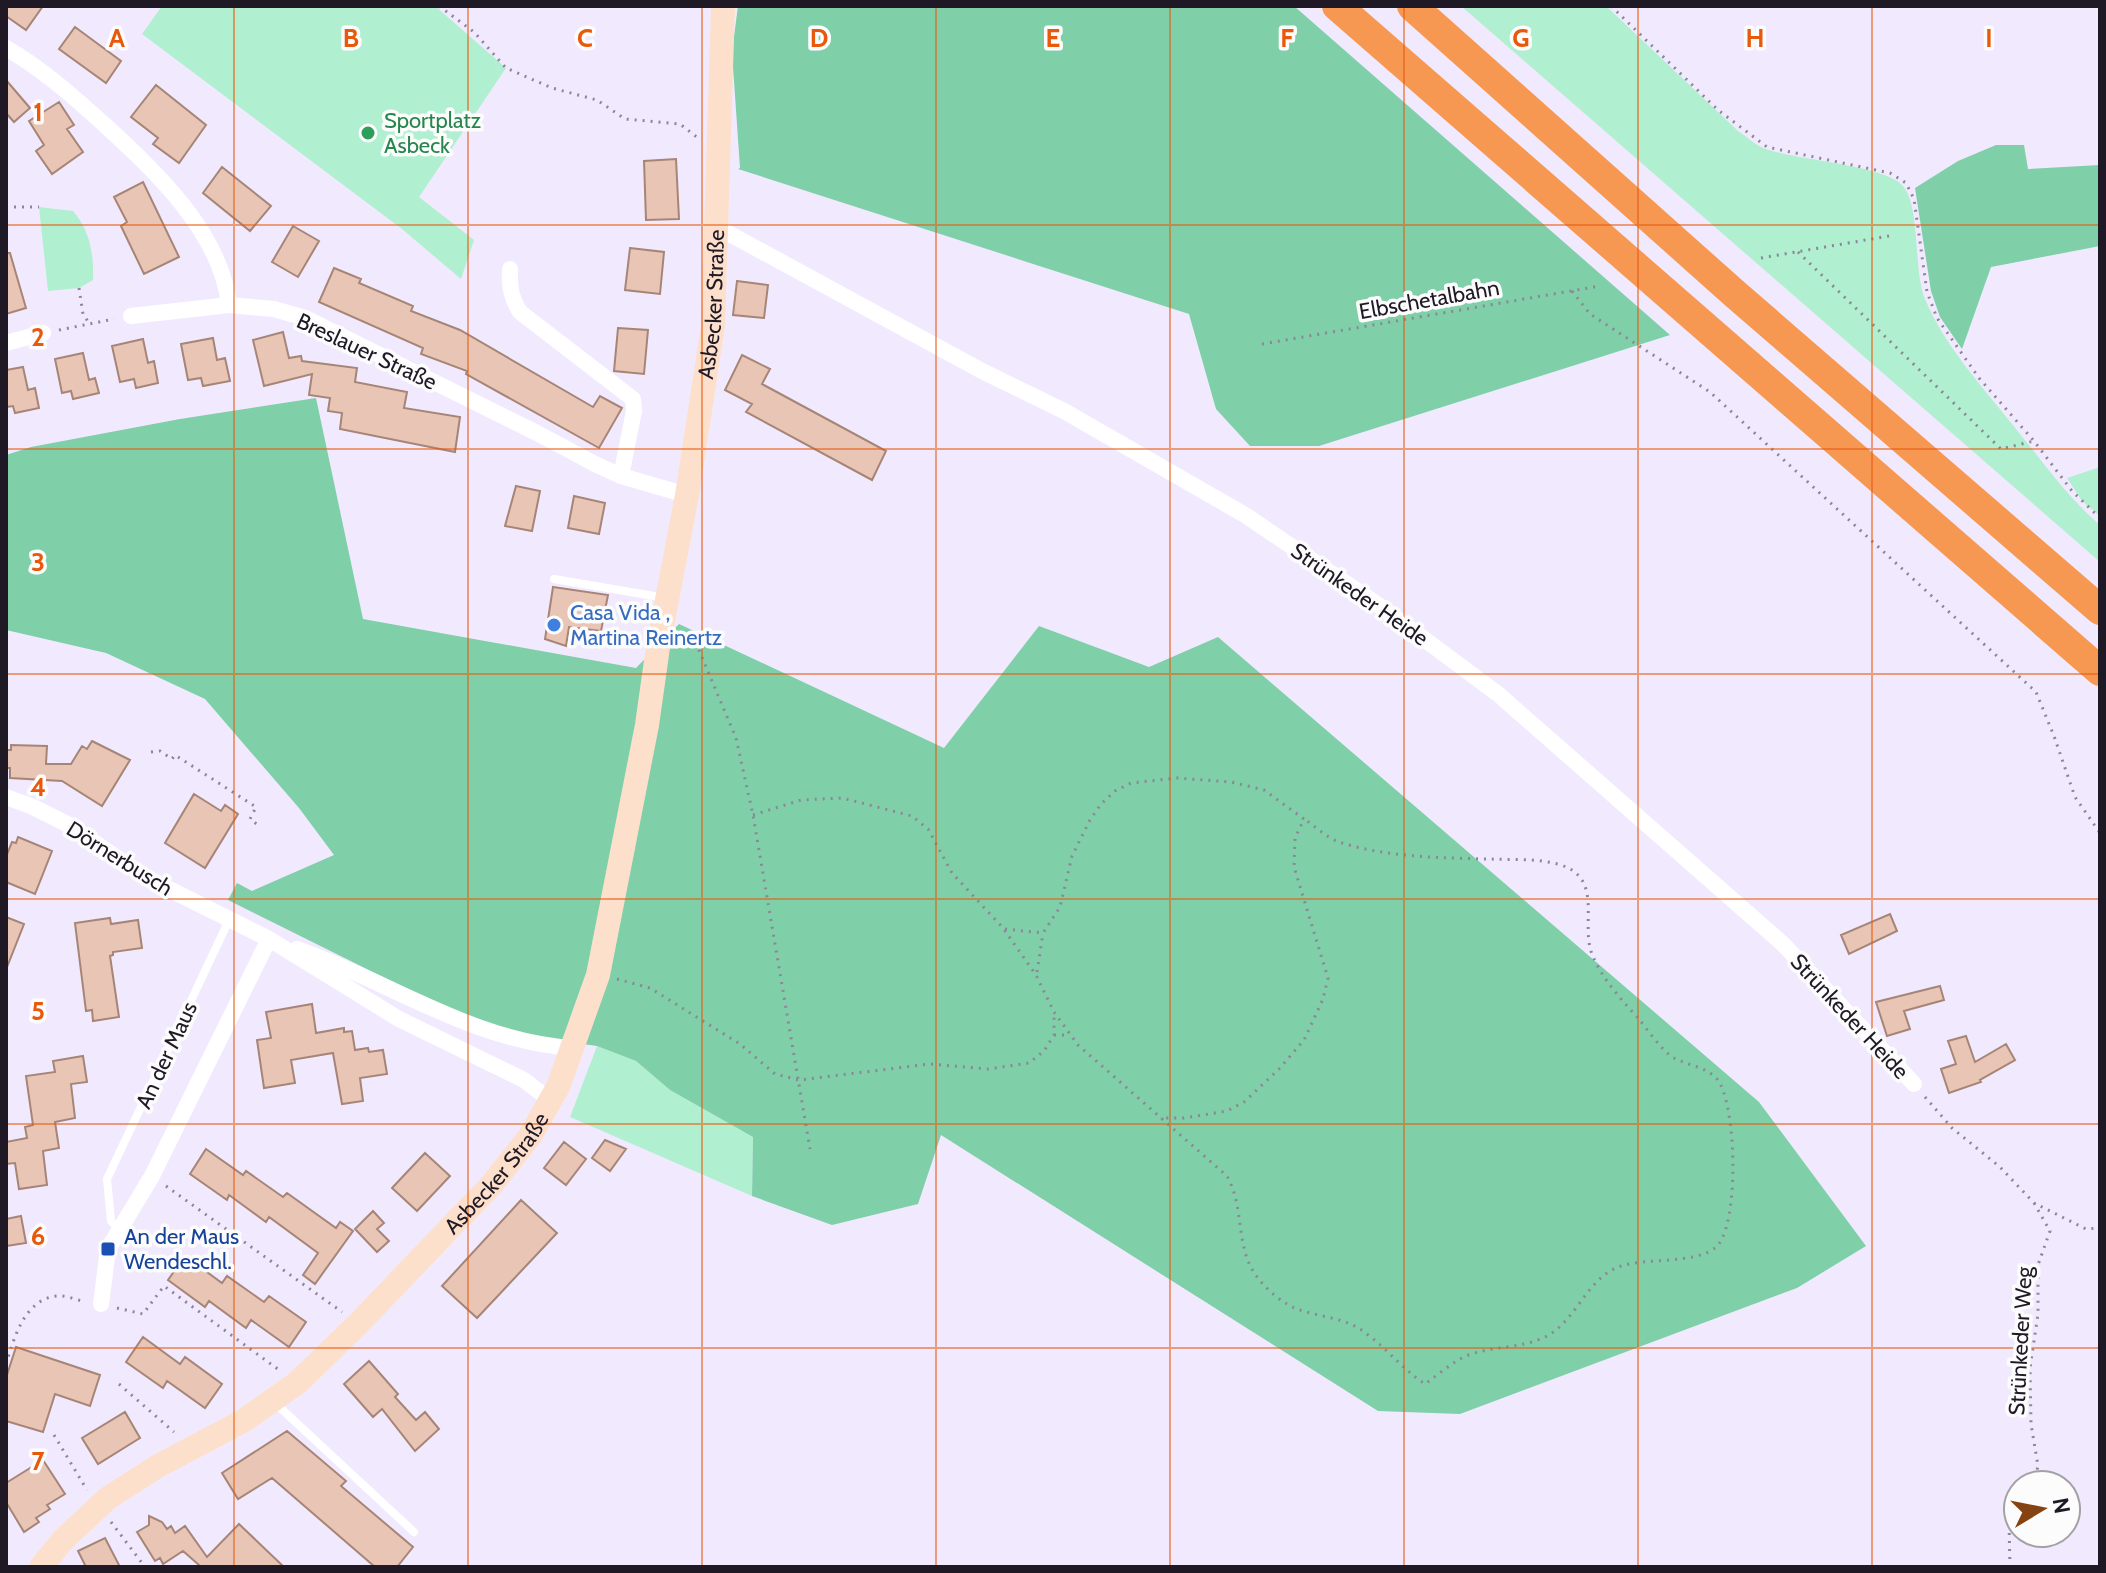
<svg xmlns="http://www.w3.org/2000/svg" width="2106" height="1573" font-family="Cabin,sans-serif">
<rect width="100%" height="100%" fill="#f1eafe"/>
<path fill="#b0efcf" d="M162,6h273l71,62 -87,129 55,43 -13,39 -59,-50 -260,-195z
M1461,6h145l132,125c8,5 16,13 25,17 31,12 124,17 140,38 18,21 10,85 22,113 19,46 56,86 87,125 28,34 54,72 88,101v37z
M39,207l34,4c17,19 21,44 20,69l-14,8 -31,3z
M2100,467v49l-18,-15 -15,-23z
M597,1046l39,15 34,29 83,47 -1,59 -182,-79z"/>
<path fill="#7fcfa9" d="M738,6h556l376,329 -351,111h-69l-34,-37 -27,-95 -451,-145 2,-1 -8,-116z
M1996,145h28l4,24 72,-4v81l-109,21 -29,82 -22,-32 -9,-26 -16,-103 43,-27z
M316,398l47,221 273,49 43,-44 265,124 95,-122 110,41 69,-30 541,465 107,144 -69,42 -337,126 -82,-3 -437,-276 -23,69 -86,21 -80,-29 1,-59 -83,-47 -34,-29 -39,-15 -91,-13 -99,-44 -179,-89 9,-17 15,8 82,-36 -35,-47 -94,-109 -99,-46 -100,-23v-175l25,-8 149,-28z"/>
<path fill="#e9c5b6" stroke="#a68577" stroke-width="2" d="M6,6h37l-17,24 -20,-14z
M75,27l46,34 -15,22 -47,-34z
M6,80l24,28 -16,14 -8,-9z
M156,85l50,40 -27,38 -26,-19 5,-6 -27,-21z
M59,102l15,23 -7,4 16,23 -31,22 -16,-23 8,-6 -15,-24z
M676,159l3,60 -33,1 -2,-59z
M222,167l49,39 -21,25 -47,-38z
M143,182l36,75 -35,17 -23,-48 6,-4 -13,-25z
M293,226l26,15 -21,36 -26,-15z
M630,248l34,4 -4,42 -35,-4z
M6,253h4l16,55 -20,6z
M334,268l27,11 -2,4 54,23 -2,5 49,19 133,77 7,-11 22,12 -23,40 -133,-74 1,-3 -46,-17 2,-6 -104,-46z
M737,281l31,4 -4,33 -31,-3z
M618,328l30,2 -4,44 -30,-3z
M283,332l6,26 12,-2 1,5 55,7 -2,14 52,10 -3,16 56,9 -5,35 -115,-23 2,-16 -14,-2 2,-13 -21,-3 3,-21 -48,12 -11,-46z
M213,338l4,22 8,-2 5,23 -27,5 -2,-8 -13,2 -7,-36z
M143,339l5,24 6,-2 4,22 -22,5 -2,-9 -14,3 -8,-36z
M83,353l6,27 6,-2 4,15 -26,6 -2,-8 -9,2 -7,-34z
M742,355l28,14 -8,15 124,67 -14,29 -126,-68 6,-8 -27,-14z
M23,367l5,23 7,-2 4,20 -24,5 -2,-7 -7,1v-37z
M516,486l24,5 -8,40 -27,-5z
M574,496l31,7 -6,31 -31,-6z
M553,587l55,8 -7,36 -32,-4 -3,19 -21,-7z
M92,741l38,19 -28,46 -40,-25 -52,-3v-10h-4v-18h5v-5l36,1 -1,18h25l11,-18 5,3z
M194,794l27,17 4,-6 13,9 -33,54 -40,-25z
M18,837l34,14 -17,43 -29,-12v-25l6,-15 4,1z
M1890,914l7,17 -48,23 -8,-19z
M6,917l18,7 -17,43h-1z
M110,918l1,6 27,-4 4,28 -29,4v3l-3,1 9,61 -26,4 -1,-11 -6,1 -11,-88z
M1940,986l4,14 -40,11 6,18 -23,7 -11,-34z
M312,1004l4,29 28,-5v4l8,-1 3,19 13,-2 1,4 14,-2 4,24 -27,4 3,23 -21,3 -9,-51 -42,7 4,23 -31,5 -7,-48 14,-2 -5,-26z
M1966,1036l9,26 31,-18 9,16 -35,20 1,2 -32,11 -8,-24 15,-5 -8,-23z
M83,1056l4,26 -16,2 4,34 -20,4 4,26 -16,3 4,34 -28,4 -4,-26 -9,1v-22l21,-4 -2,-11 8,-2 -7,-49 29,-4 -2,-11z
M605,1140l21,9 -16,22 -18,-13z
M564,1142l22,17 -20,26 -22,-17z
M206,1149l37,26 3,-4 37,26 4,-4 49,35 4,-6 13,9 -38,53 -12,-9 15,-22 -49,-36 -3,5 -37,-27 -2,5 -37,-26z
M425,1153l25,23 -33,35 -25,-23z
M521,1200l36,33 -80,85 -35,-32z
M373,1211l11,12 -7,6 12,12 -12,11 -22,-23z
M21,1216l5,27 -20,3v-27z
M185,1256l37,27 5,-7 37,26 5,-6 37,26 -17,25 -38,-27 -5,8 -37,-27 -4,6 -37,-27z
M143,1337l37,27 5,-7 37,27 -17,24 -38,-27 -4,7 -37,-26z
M16,1347l84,28 -10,31 -35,-12 -12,38 -37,-11v-43z
M369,1361l29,33 -3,3 21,23 9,-8 14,17 -24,22 -33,-42 -9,8 -29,-33z
M125,1412l15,26 -42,26 -16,-26z
M287,1431l59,50 -5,5 72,61 -16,20h-22l-103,-89 -34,21 -16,-26z
M43,1460l22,34 -18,11 3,4 -14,9 3,4 -15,10 -18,-30v-19z
M149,1516l13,6 5,7 4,-3 4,7 10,-7 22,31 32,-33 45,43h-87l2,-2 -16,-14 -20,13 -3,-6 -5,3 -18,-29 12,-7z
M105,1538l15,29h-34l-8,-16z"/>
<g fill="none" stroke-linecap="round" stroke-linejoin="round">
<path stroke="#8d8697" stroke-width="3" stroke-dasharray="2 6" stroke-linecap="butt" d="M439,6l35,26 32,36 46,20 45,12 28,19 55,5 18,14
M1611,6l107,104 49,37 123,26 16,10 8,16 13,93 10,26 42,60 55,63 38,50 28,27
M6,207h33
M1798,252l203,197 33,-8
M1761,258l128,-22
M79,288l4,26 6,9
M1572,291l18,23 120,78 326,300 18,44 21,61 25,36
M59,330l55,-11
M1262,344l338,-58
M682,634l14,9 40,95 17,77 57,334
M151,752l9,-1 12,8 3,-4 81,52 -6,12 8,6
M753,815l48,-15 41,-2 70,18 16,13 24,44 51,55 33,47 18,37 24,33 149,131c17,30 9,67 26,95 9,15 30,34 47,39 21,7 46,8 64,22 23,16 38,37 61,52 11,-8 23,-18 35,-25 25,-14 61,-9 87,-23 30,-16 40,-59 74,-70 24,-8 73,-2 94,-18 25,-19 22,-145 2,-169 -12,-13 -28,-13 -43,-21 -13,-8 -26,-28 -36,-40 -17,-19 -36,-39 -46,-64 -12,-30 12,-75 -31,-89 -23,-7 -49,-5 -72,-6 -49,-1 -104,-2 -150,-17 -12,-4 -24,-16 -35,-23
M1005,929l38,4 17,-26 12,-51 18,-36 11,-16 14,-13 16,-8 46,-5 54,4 33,8 40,29 -9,19 -1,29 34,111 -5,21 -19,41 -25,29 -35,33 -17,9 -43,7h-24
M1037,972l6,-39
M617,979l33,9 90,56 35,30 24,6 131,-16 58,5 41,-6 15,-12 10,-16v-20
M1054,1035h16
M1925,1097l27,31 48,39 34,36 52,26 14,-1
M166,1186l176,126
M117,1308l26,6 21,-28 115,84
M6,1364c8,-25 18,-65 51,-68 7,-1 18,3 25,5
M119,1384l55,48
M54,1435l33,55
M2033,1485l5,-19 -7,-42 -1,-56 8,-54v-49l12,-34 -16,-28
M111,1522l34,45
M2010,1567l-1,-43 9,-10"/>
<path stroke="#fff" stroke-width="8" d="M554,579l112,19
M120,1230l-9,-9 -4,-42 122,-259
M274,1402l140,130"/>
<path stroke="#fff" stroke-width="16" d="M6,48c38,22 69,50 101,79 50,46 114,106 122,178l45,4 31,9 232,115 58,31 26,12 66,19
M717,227l265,144 82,40 181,104 136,92 117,87 285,250 131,140
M510,269c-1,17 1,29 10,43l113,87 1,12 -13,65
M131,316l98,-11
M6,343l37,-10
M6,797l25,9 38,19 78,53 122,61 130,80 125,61 26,20
M297,949c92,32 176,93 277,99
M101,1304l7,-55 44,-73 117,-237"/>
<path stroke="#fde0cb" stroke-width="24" id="s1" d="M41,1567l22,-27 45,-42 50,-32 85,-45 54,-38 61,-59 135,-141 37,-47 28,-49 40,-112 49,-250 11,-78 29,-152 26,-169 10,-320"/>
<path stroke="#f79852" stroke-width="30" d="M1337,6l763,665
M1412,6l323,288 365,316"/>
</g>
<path fill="none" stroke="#e8590c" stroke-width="2" stroke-opacity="0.55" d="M234,6v1561M468,6v1561M702,6v1561M936,6v1561M1170,6v1561M1404,6v1561M1638,6v1561M1872,6v1561M6,225h2094M6,449h2094M6,674h2094M6,899h2094M6,1124h2094M6,1348h2094"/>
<circle fill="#2e9e5b" stroke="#fcfcfc" stroke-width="3" cx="368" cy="133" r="8"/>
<circle fill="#3f7fe0" stroke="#fcfcfc" stroke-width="3" cx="554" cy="625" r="8"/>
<rect fill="#1a4fb4" stroke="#fcfcfc" stroke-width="3" x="100" y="1241" width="16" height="16" rx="4"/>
<g text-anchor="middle" stroke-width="7" stroke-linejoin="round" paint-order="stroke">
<g font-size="22" fill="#27864d" stroke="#fcfcfc" text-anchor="start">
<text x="384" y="128">Sportplatz<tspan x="384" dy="25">Asbeck</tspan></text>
</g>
<g font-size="22" fill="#1e1925" stroke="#fcfcfc">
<text transform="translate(1429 299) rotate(-10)" y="8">Elbschetalbahn</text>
<text dy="8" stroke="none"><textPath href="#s1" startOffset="1514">Asbecker Straße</textPath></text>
<text transform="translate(367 351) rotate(25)" y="8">Breslauer Straße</text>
<text transform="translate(1360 594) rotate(35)" y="8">Strünkeder Heide</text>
<text transform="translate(120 858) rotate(32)" y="8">Dörnerbusch</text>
<text transform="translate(1850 1016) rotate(47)" y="8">Strünkeder Heide</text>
<text transform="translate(166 1055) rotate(-65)" y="8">An der Maus</text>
<text dy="8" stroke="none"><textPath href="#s1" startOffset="608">Asbecker Straße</textPath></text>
<text transform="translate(2020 1341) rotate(-87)" y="8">Strünkeder Weg</text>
</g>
<g font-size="22" fill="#366cbe" stroke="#fcfcfc" text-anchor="start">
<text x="570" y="620">Casa Vida ,<tspan x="570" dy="25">Martina Reinertz</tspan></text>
</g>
<g font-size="22" fill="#164399" stroke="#fcfcfc" text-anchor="start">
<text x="124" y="1244">An der Maus<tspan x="124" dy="25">Wendeschl.</tspan></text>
</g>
</g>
<g font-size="26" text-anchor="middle" font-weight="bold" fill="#e8590c" stroke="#fcfcfc" stroke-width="7" stroke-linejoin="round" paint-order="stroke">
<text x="117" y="47">A</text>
<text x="351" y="47">B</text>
<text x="585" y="47">C</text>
<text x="819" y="47">D</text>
<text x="1053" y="47">E</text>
<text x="1287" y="47">F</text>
<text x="1521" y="47">G</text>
<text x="1755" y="47">H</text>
<text x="1989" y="47">I</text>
<text x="38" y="121">1</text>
<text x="38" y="346">2</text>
<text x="38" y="571">3</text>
<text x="38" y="796">4</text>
<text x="38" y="1020">5</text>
<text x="38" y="1245">6</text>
<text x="38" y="1470">7</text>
</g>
<rect width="2106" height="1573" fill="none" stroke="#1e1925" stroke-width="16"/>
<g transform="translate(2042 1509) rotate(80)"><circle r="38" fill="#fcfcfc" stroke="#a3a1a6" stroke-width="2"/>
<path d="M0-6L14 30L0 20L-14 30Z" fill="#854312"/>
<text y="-12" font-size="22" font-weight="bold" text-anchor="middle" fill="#1e1925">N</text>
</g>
</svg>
